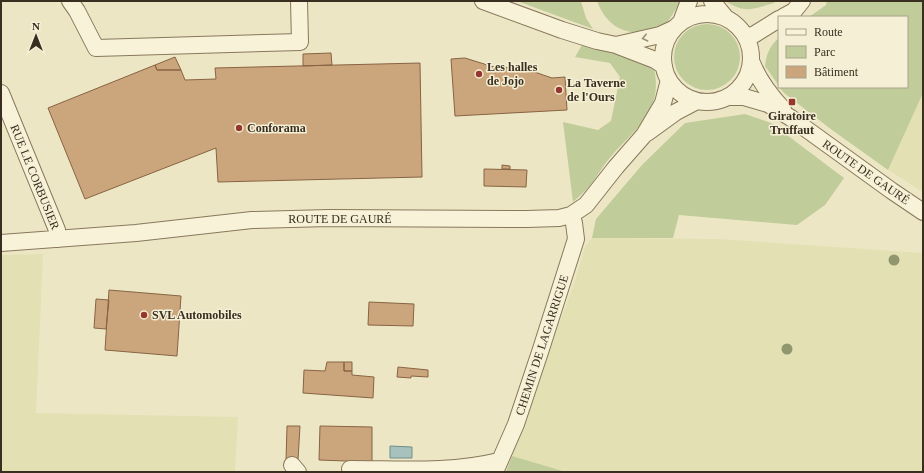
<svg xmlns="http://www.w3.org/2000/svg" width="924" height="473" font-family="'Times New Roman',serif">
<rect width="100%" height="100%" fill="#ede6c5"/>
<path fill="#e3e0b3" d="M923,93v99l-35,-22z
M592,238l128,1 203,14v219h-357l-54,-16 36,-104 25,-65 12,-40z
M43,254l-7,159 202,4 -3,55h-234v-217z"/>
<path fill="#c0cc99" d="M517,1h64l5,17 7,11z
M597,1h84l-14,22 -19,9v-3h-4v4c-24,0 -38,-9 -47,-32z
M725,1h51l-2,2c-22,6 -28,11 -49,-2z
M827,1h96v92l-35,77 -56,-40 -48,-37 -5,-6h128v-70h-98l17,-12z
M674 57a33 33 0 1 1 66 0a33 33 0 1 1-66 0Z
M779,38v48l-14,-20c1,-11 5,-21 14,-28z
M582,45l55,13 17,11c10,44 -21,61 -46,91 -8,10 -14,22 -24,32 -3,3 -7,6 -11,10l-10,-80 35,8 13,-9 9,-44 -10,-14 -35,-6z
M745,114l26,9 73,55 -19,27 -28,20 -118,-10 -6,23h-81l4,-19 46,-54 43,-42z
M512,456l54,16h-60z"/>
<path fill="#a7c1bc" stroke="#6e8f8a" d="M390,446l22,1v11h-22z"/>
<path fill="#cba57c" stroke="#876442" d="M331,53l1,12 -29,1v-12z
M175,57l6,13h-24l-2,-5z
M465,58l32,10 23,-1 32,11 13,-1 2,33 -112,6 -4,-57z
M420,63l2,114 -204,5 -2,-34 -131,51 -37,-91 107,-43 2,5h24l4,10 31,-1 -1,-11z
M502,165l8,1v3h-8z
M484,169l43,1 -1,17 -42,-1z
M109,290l72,6 -4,60 -72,-6z
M96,299l13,1 -3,29 -12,-1z
M369,302l45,2 -1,22 -45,-1z
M327,362h17v9h8v4l22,2 -1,21 -70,-5 1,-23 21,1z
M344,362h8v9h-8z
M398,367l30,3v7l-17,-1v2l-14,-1z
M287,426h13l-2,34h-12z
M320,426l52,1v35l-53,-2z"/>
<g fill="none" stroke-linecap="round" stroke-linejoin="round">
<defs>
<path id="minor" d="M70,1l7,10 19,37 204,-6 -1,-41
M483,1l79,29 35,11 19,4 39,15 9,6
M712,1l14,17
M663 58a44 44 0 1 1 88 0a44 44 0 1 1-88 0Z
M783,17l11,-6 8,-10
M681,22l8,-21
M747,37l8,-3 24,-15
M616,45l44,-10 13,-6
M752,63c7,18 18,32 31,46
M1,93l56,137 1,9
M728,97h16l24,7 23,14 101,73 31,21
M647,133l29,-21 21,-11
M1,243l135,-10 116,-13 77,-2 198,1 32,-1 12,-3 15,-10 30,-38 28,-32 19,-32 6,-23
M292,465l6,7
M350,469c50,0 100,4 149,-8
M495,472l21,-48 25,-75 35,-110 -2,-16 -3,-8"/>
</defs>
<use href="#minor" stroke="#88785c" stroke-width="18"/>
<use href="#minor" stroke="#f8f2d9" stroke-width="16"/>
</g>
<g fill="#90966e">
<circle cx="894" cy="260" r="5.5"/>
<circle cx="787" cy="349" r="5.5"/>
</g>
<defs><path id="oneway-chevron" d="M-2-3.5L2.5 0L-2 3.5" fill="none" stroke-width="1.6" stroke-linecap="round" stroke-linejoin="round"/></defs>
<use stroke="#98907c" href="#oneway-chevron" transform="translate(645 38) rotate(167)"/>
<g fill="#96372d" stroke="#f5efd5" stroke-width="1.5">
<circle cx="479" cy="74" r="4"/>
<circle cx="559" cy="90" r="4"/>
<rect x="788" y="98" width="8" height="8" rx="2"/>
<circle cx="239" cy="128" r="4"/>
<circle cx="144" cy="315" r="4"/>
</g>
<g text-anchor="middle" stroke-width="3" stroke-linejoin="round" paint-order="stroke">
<g font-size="12" font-weight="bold" fill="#392e1f" stroke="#f5efd5" text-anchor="start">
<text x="487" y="71">Les halles<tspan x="487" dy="14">de Jojo</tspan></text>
<text x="567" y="87">La Taverne<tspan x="567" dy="14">de l'Ours</tspan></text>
<text x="792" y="120" text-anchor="middle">Giratoire<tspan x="792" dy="14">Truffaut</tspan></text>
<text x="247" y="132">Conforama</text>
<text x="152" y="319">SVL Automobiles</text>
</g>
<g font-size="12" fill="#392e1f" stroke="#f5efd5">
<text transform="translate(866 172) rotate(35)" y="4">ROUTE DE GAURÉ</text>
<text transform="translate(35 177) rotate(68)" y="4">RUE LE CORBUSIER</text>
<text x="340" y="223">ROUTE DE GAURÉ</text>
<text transform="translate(542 345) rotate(-72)" y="4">CHEMIN DE LAGARRIGUE</text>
</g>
</g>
<rect width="924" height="473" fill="none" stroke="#392e1f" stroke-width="4"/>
<rect x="778" y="16" width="130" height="72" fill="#f5efd5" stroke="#aaa28c"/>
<rect x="786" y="29" width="20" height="6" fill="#f8f2d9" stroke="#aaa28c"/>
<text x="814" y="36" font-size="12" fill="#392e1f">Route</text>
<rect x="786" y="46" width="20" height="12" fill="#c0cc99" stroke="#aaa28c"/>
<text x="814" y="56" font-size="12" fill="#392e1f">Parc</text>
<rect x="786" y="66" width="20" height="12" fill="#cba57c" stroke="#aaa28c"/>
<text x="814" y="76" font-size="12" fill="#392e1f">Bâtiment</text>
<g transform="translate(36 36)" stroke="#f5efd5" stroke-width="3" paint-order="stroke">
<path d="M0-3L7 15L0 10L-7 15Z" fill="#392e1f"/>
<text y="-6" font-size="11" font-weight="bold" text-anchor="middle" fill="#392e1f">N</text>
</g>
</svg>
